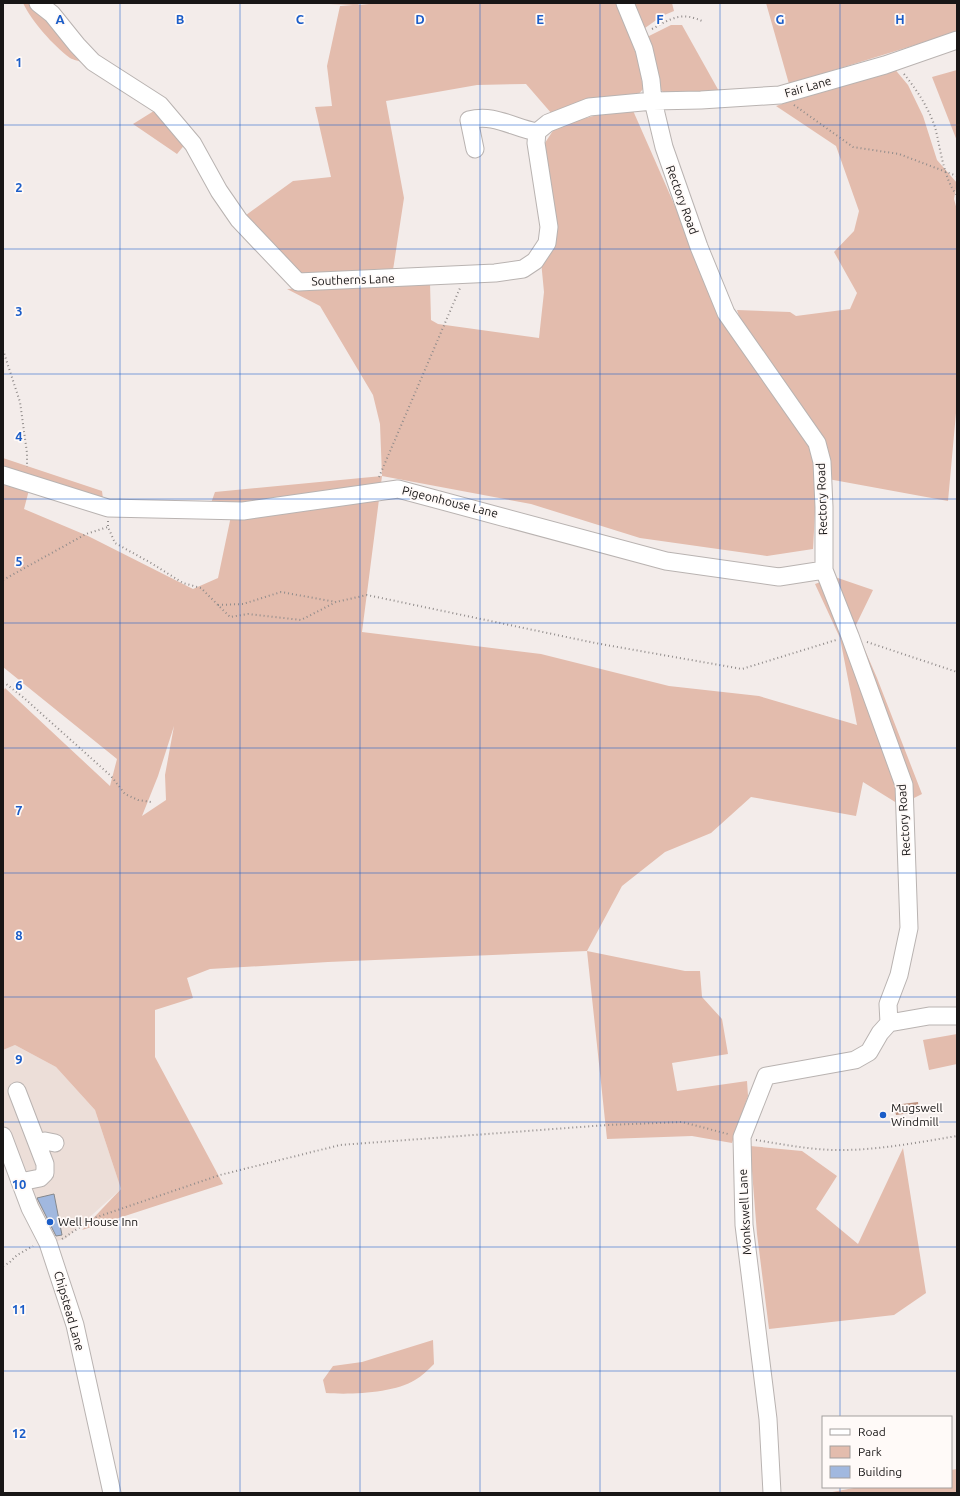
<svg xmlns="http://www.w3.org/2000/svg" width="960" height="1496" font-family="Ubuntu,sans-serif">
<rect width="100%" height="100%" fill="#f3ecea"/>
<path fill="#ecded8" d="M15,1045l41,22 39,43 26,79 -56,50 -17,4 -18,-35 -27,-83v-75z"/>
<path fill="#e3bcad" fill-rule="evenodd" d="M23,3h7l54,60c-4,-2 -11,-3 -14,-5 -17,-13 -38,-36 -47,-55z
M305,3h53l1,2 20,-2h238l22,59 4,27 -6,7c-29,1 -61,2 -85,18l-26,-30 -49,1 -91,16 18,97 -11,72 -92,6 -59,-58 51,-37 38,-4 -16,-70 17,-1 -5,-40 13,-60 13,-1z
M630,3h42l2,8 -12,5 -17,12z
M766,3h191v29l-168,52z
M671,25h11l38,68 -54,2 -8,-8 -11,-50z
M893,67l15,18 15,31 14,44 20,23 -3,16 3,11v192l-9,99 -120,-22 -87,-157 -4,-12 53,2 6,4 54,-7 7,-16 -23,-41 20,-21 5,-20 -23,-65 -60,-40z
M957,70v71l-25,-64z
M631,106l102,232 79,107 4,49 -3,55 -46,7 -127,-18 -109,-34 -149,-28 -20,156 179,22 128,32 90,10 98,29 -17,-87 -25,-54 20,-7 38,13 -18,37 22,51 45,116 -22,11 -37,-23 -7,34 -105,-19 -40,36 -46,19 -43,34 -35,65 98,20h15l2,26 20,22 6,35 -56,9 5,28 70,-10 1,15 -16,47 -40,-7 -85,3 -20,-188 -259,11 -118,7 -23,9 6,20 -38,12v47l68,127 -141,46 39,-41 -26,-79 -39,-43 -41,-22 -12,5v-358l2,-4 105,98 7,-27 -114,-92v-183l26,6 -5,19 64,27 105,53 25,-11 13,-62 -20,-13 4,-11 167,-16 -2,-52 -7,-29 -53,-89 -33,-17 143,-6 1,37 7,4 101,14 5,-46 -3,-31 2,-115 13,-20zM174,726l-9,49 1,25 -24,16 16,-40z
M157,109l29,34 -9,11 -44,-30z
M3,458l99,33 1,8 -100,-28z
M957,1034v30l-28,6 -6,-30z
M750,1146l52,5 35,25 -21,33 42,35 45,-96 23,145 -32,22 -125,14 -12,-95z
M433,1340l1,24c-6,6 -12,12 -19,16 -20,13 -66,15 -89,13l-3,-13 10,-14 29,-4z
M957,1469v24h-130l32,-6h92v-17z"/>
<path fill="#bd907d" d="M918,1102l1,10 -23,3 -2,-10z"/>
<path fill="#a1b8df" stroke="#85888c" d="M54,1194l8,41 -6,1 -19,-38z"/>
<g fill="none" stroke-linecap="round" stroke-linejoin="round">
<defs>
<path id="minor" d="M38,3l14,11 25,31 16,17 67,43 33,39 26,47 20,29 59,62 197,-9 28,-4 12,-8 12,-18 2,-16 -13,-84 1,-11 11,-9 41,-16 64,-6 48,-1 79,-5 105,-30 72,-25
M625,3l19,46 7,31 2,21 11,46 35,100 27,66 91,130 5,19 2,45v63l26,66 54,149 5,143 -10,47 -11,29 1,19
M475,149l-6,-29c25,-7 44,8 68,12
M3,475l105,33 135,3 155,-22 268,72 113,16 45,-7
M889,1023l40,-7h28
M17,1091l28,73v9l-5,5 -20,4
M3,1136l27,72 18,35 27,82 37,168
M37,1143l8,-2 10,2
M772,1493l-4,-74 -24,-194 -2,-88 24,-61 89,-16 14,-8 11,-19 9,-10"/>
</defs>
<use href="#minor" stroke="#b9b3b1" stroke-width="19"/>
<path stroke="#918c8b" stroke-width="2" stroke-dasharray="1 3" stroke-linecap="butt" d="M652,29c20,-11 30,-18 52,-7
M904,74c13,16 24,33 31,53 5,19 9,54 22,68
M794,105l59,42 46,7 58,22
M3,350l17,52 7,51v14
M379,477l81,-189
M108,521v6l7,16 36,20 32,20 18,5 29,29 18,-3 53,6 35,-18 31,-7 228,48 147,26 94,-29
M3,580l83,-46 22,-7
M218,605l25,-1 38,-12 55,10
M867,642l90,30
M3,683h2l19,15 87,78 14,18 13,6 13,2
M756,1140c30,5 61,11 91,10 37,-1 74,-8 110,-14
M62,1239l32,-21 126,-43 120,-30 267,-20 75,-3 46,12
M3,1266l6,-3 8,-8 16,-9"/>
<use href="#minor" stroke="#fff" stroke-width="17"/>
</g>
<path fill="none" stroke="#1b5dc8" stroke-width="1" stroke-opacity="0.55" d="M120,3v1490M240,3v1490M360,3v1490M480,3v1490M600,3v1490M720,3v1490M840,3v1414M3,125h954M3,249h954M3,374h954M3,499h954M3,623h954M3,748h954M3,873h954M3,997h954M3,1122h954M3,1247h954M3,1371h954M840,1487v6"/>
<g fill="#1b5dc8" stroke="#fffaf8" stroke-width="1.5">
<circle cx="883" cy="1115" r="4"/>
<circle cx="50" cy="1222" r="4"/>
</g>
<g text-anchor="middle" stroke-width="3.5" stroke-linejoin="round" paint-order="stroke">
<g font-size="12" fill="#181616" stroke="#fffaf8">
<text transform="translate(808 87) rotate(-16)" y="4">Fair Lane</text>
<text transform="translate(682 200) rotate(70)" y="4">Rectory Road</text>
<text transform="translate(353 280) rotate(-2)" y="4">Southerns Lane</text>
<text transform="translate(822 499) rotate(-92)" y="4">Rectory Road</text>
<text transform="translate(450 502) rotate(14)" y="4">Pigeonhouse Lane</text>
<text transform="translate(904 820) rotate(-94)" y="4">Rectory Road</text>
<text transform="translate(745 1212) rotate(-93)" y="4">Monkswell Lane</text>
<text transform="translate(69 1311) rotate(74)" y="4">Chipstead Lane</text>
</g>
<g font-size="12" fill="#181616" stroke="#fffaf8" text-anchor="start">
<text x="891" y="1112">Mugswell<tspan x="891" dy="14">Windmill</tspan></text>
<text x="58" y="1226">Well House Inn</text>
</g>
</g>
<g font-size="13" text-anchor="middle" font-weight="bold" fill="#1b5dc8" stroke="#fffaf8" stroke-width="3.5" stroke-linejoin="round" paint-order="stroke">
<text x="60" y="24">A</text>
<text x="180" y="24">B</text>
<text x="300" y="24">C</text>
<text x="420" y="24">D</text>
<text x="540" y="24">E</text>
<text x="660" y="24">F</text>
<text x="780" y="24">G</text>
<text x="900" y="24">H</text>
<text x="19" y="67">1</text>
<text x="19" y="192">2</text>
<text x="19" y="316">3</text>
<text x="19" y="441">4</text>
<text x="19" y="566">5</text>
<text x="19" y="690">6</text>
<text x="19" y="815">7</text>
<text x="19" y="940">8</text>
<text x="19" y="1064">9</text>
<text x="19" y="1189">10</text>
<text x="19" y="1314">11</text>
<text x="19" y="1438">12</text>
</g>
<rect width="960" height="1496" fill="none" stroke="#181616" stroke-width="8"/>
<rect x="822" y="1416" width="130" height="72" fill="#fffaf8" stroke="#a39f9e"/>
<rect x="830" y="1429" width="20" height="6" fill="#ffffff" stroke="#a39f9e"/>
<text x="858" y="1436" font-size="12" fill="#181616">Road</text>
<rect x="830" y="1446" width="20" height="12" fill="#e3bcad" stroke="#a39f9e"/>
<text x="858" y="1456" font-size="12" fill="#181616">Park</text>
<rect x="830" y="1466" width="20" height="12" fill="#a1b8df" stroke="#a39f9e"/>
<text x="858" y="1476" font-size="12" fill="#181616">Building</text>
</svg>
